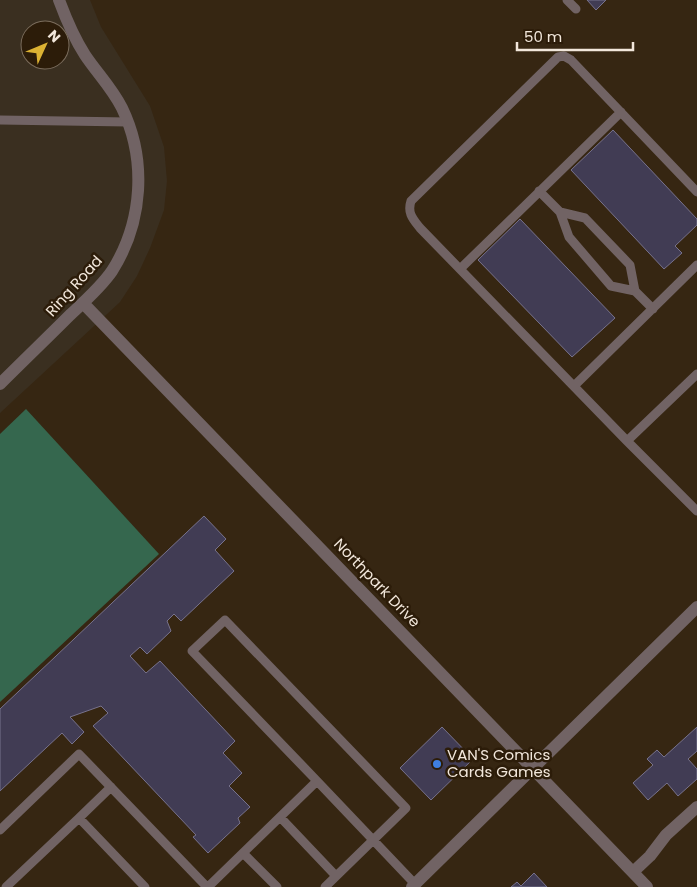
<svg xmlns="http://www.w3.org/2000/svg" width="697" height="887" font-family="Poppins,sans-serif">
<rect width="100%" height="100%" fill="#362612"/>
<path fill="#3a2f20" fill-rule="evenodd" d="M0,0h90l11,27 49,79 14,41 3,34 -3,29 -14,38 -13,28 -17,26 -120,111zM30,30h30v30h-30z"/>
<path fill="#35674e" d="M26,409l133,145 -159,148v-268z"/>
<path fill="#413c54" stroke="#77728c" d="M587,0h19l-10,10z
M613,130l84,89v6l-22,21 7,7 -18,16 -93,-99z
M520,219l95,99 -43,39 -94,-97z
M204,516l22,23 -11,11 19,21 -53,50 -7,-7 -7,7 4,10 -24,23 -7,-7 -10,9 16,17 14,-12 75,80 -12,12 19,20 -13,13 21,21 -12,11 2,5 -32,30 -15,-16 3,-2 -103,-109 15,-13 -7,-7 -31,11 14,15 -12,12 -10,-11 -62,58v-82z
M442,727l31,32 -42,41 -31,-32z
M697,727v24l-9,8 9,10v10l-19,17 -11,-13 -19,17 -15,-17 20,-18 -6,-6 10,-9 7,7z
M534,873l13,14h-36l6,-5 4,4z"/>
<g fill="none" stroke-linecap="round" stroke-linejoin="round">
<path stroke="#716364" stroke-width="9" d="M567,0l9,9
M0,120l128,2
M539,191l21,21 9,25 42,49 24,5 18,18
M697,192l-126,-132 -7,-4 -6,1 -147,144c-4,12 2,18 9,27l207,213 70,70
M560,212l25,6 45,47 5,26
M460,269l161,-157
M574,386l123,-121
M627,441l70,-67
M317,781l98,103
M280,817l56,59
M79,818l32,-31
M0,830l79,-76 128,133
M243,853l34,34
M6,887l73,-69 66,69
M208,887l109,-106 -125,-130 33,-31 181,188 -81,79"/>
<path stroke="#716364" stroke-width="12" d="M83,303l564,584
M0,384c23,-23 47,-46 70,-69 15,-14 31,-28 42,-44 31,-49 35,-111 10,-163 -10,-20 -25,-35 -37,-53 -11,-17 -19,-36 -26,-55
M633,872l17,-16 16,-21 31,-28"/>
<path stroke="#716364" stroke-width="12" d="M412,887l285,-280"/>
</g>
<circle fill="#3f7fe0" stroke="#2c1c09" stroke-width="2" cx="437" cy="764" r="5"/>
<g text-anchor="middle" stroke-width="5" stroke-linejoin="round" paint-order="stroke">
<g font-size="15" fill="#f2e7db" stroke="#2c1c09">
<text transform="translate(74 286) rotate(-48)" y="5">Ring Road</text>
<text transform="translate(377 583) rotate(46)" y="5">Northpark Drive</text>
</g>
<g font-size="15" fill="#f2e7db" stroke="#2c1c09" text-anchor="start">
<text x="447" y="760">VAN'S Comics<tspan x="447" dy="17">Cards Games</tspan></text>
</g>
</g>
<g transform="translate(45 45) rotate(46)"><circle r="24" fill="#2c1c09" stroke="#7b6d5d"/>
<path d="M0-4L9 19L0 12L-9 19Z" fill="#dcb233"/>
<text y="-8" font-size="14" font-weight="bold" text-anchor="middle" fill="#f2e7db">N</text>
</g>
<path d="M517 42v8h116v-8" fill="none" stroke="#f2e7db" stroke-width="2.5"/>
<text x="524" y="42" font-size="15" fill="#f2e7db" stroke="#2c1c09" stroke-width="4" paint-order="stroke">50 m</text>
</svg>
